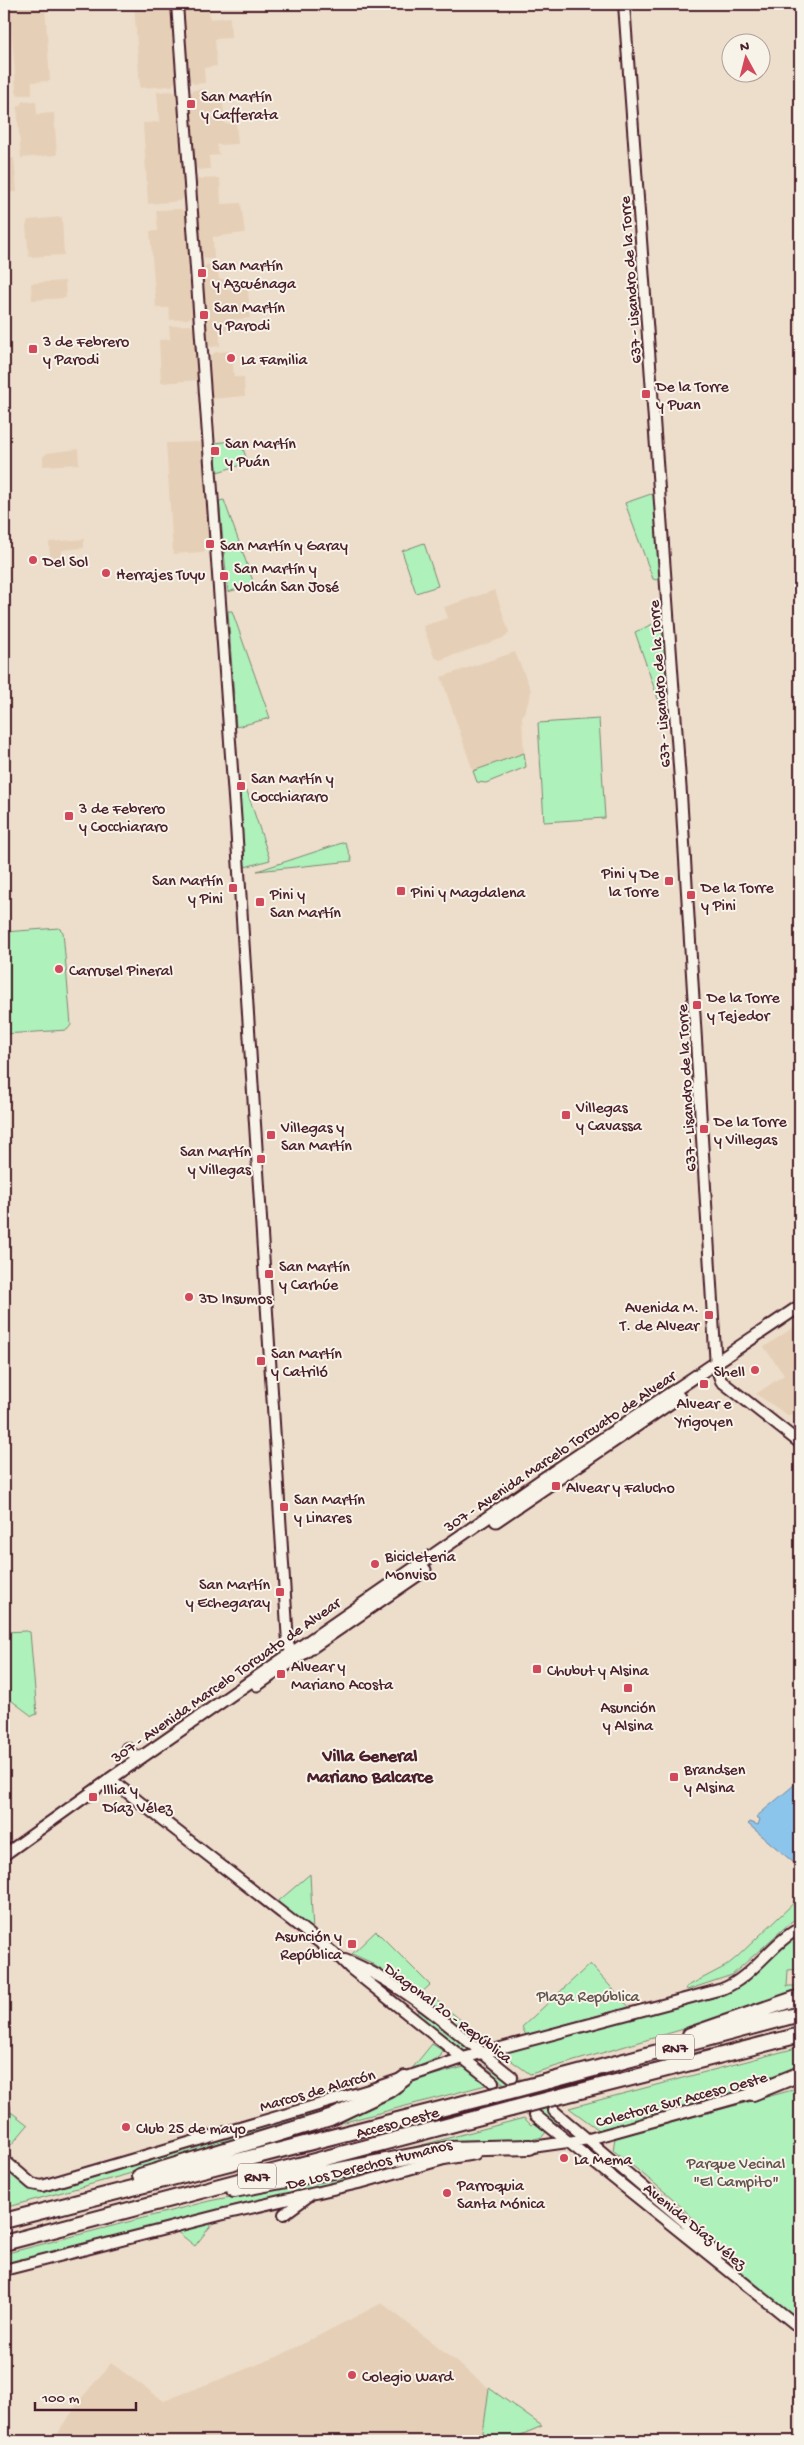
<svg xmlns="http://www.w3.org/2000/svg" width="804" height="2445" font-family="'Gochi Hand',sans-serif">
<rect width="100%" height="100%" fill="#eddecb"/>
<filter id="ink" filterUnits="userSpaceOnUse"><feTurbulence type="fractalNoise" baseFrequency=".02" numOctaves="2"/><feDisplacementMap in="SourceGraphic" scale="10" xChannelSelector="R" yChannelSelector="G"/><feConvolveMatrix kernelMatrix="1 2 1 2 8 2 1 2 1" color-interpolation-filters="sRGB"/></filter>
<g filter="url(#ink)">
<path fill="#e6cfb7" d="M45,4l5,77 -18,1v13h-14l-2,-4 -6,-84z
M134,4h38l5,75 -5,7 -32,2z
M183,4h25l2,15 20,-2 1,21 -16,1 2,27 -13,2 1,15 -11,1 -5,-5z
M4,14l5,79 -5,3z
M205,89l1,15h17l2,20 11,-1 2,21 -21,1 2,10 -10,1 1,13 -12,1 -3,-3 -5,-71 3,-6z
M172,91l5,3 1,3 7,99 -4,5 -33,3 -5,-81 16,-1 -2,-30z
M23,101h13l1,13 17,-1 3,42 -36,3 -4,-50z
M14,158l3,34 -13,1v-34z
M220,178l1,26 20,-1 4,30 -32,4 1,22h-9l-4,-5 -6,-70 3,-5z
M181,209l6,5 7,100 -6,5 -18,1 -1,-12h-13l-6,-77h8l-2,-21z
M62,217l2,38 -35,2 -3,-31 2,-6z
M217,264l2,15h8l1,10 20,-1 2,30 -20,2v10l-10,1v15l-9,1 -4,-4 -4,-75 3,-3z
M65,281l1,17 -34,2 -1,-17z
M191,325l3,5 5,50 -38,3 -2,-43 11,-1 -1,-13z
M232,351l2,26h10l1,19 -34,3 -1,-43 6,-4z
M199,442l4,5 7,98 -7,7 -30,2 -7,-111z
M78,449l1,15 -36,2v-9l4,-4z
M84,539v9l-22,2v11l-9,1 -3,-3 -1,-17z
M495,590l14,42 -3,5 -66,23 -6,-3 -11,-31 25,-8 -4,-11z
M515,652l16,38 -1,8 -8,19 2,36 -51,18 -32,-94z
M800,1323v86l-11,7 -33,-22 28,-19 -20,-28z
M382,2303l107,85 -7,53h-429l27,-41 31,-37 53,38 115,-45z"/>
<path fill="#aef1bb" stroke="#7c8873" d="M240,440l8,23 -31,9 -2,-29z
M651,494l3,2 5,82 -3,2 -3,-1 -28,-76z
M224,500l30,84 -26,8 -9,-91z
M424,543l14,43 -22,7 -14,-42z
M228,611h4l38,107 -34,9z
M664,619l6,79 -12,1 -23,-67z
M599,719l6,99 -61,4 -6,-99z
M524,753l2,14 -40,16 -9,-1 -4,-11z
M247,791l23,69 -25,7 -6,-74z
M345,842l7,19 -95,10z
M59,928l4,4 8,93 -4,5 -63,4v-102z
M26,1631l4,1 7,82 -5,2 -28,-21v-63z
M310,1874l3,58 -38,-28z
M800,1897v21l-8,3 -60,54 -45,15 -1,-3 40,-21 11,-9z
M376,1931l54,54 -13,12 -47,-35 -18,-8z
M800,1933v36l-12,1 -1,16h13v9l-270,79 -28,-20 7,-4 224,-61 54,-49z
M590,1964l39,43 -103,28 -4,-8z
M435,1999l50,41 -7,3 -47,-35 -1,-3z
M419,2010l50,38v2l-4,1 -49,-37z
M432,2044l10,6 -1,6 -31,15z
M800,2047v24l-47,18 -154,41 -30,-22z
M480,2063l11,8 7,1 62,48v3l-2,3 -78,-61z
M464,2067l22,18 -214,56 59,-19 91,-44z
M800,2088v233l-60,-50 -41,-47 -28,-27 -58,-47 2,-12z
M375,2091l-32,16 -105,34 -56,15 -50,17 -128,35v-42l30,24z
M11,2112l17,13 -22,26 5,-23z
M524,2118l7,7 3,-2 12,9 -4,5 -27,7 -172,22z
M585,2144l91,76 -92,-73z
M447,2154l-99,28 -344,84v-12l205,-53z
M216,2219l-21,27 -20,-16z
M489,2388l53,38 -28,12 2,3h-34z"/>
<path fill="#8cc5eb" stroke="#72839e" d="M800,1780v88l-52,-44 2,-2 8,3 2,-6 -4,-2z"/>
<g fill="none" stroke-linecap="round" stroke-linejoin="round">
<path stroke="#ccb8ab" stroke-width="10" stroke-dasharray="10 5" stroke-linecap="butt" d="M512,2077l33,27
M493,2082l42,33"/>
<defs>
<path id="secondary" d="M177,4l59,821 52,818 6,17
M624,4l57,790 35,573 5,14 79,62
M127,1748l5,6 8,3
M4,1855l106,-76 231,180 9,9 143,114
M345,1960c60,23 116,77 167,117
M4,2107v26
M554,2111l132,112 31,32
M535,2115l265,213
M525,2148l64,-9 169,-47
M4,2160l28,24 10,2 327,-96 94,-32 259,-69c31,-12 49,-46 78,-61
M284,2214l26,-19
M4,2270l220,-56 139,-32 81,-23 31,-5"/>
<path id="primary" d="M496,1521l183,-124
M257,1685l168,-115
M110,1779l430,-298 260,-175"/>
<path id="highway" d="M690,2035l110,-38
M549,2081l251,-67
M753,2093l47,-19
M565,2095l235,-60
M140,2176l190,-58 59,-28 16,-12
M234,2190l214,-41 82,-2
M4,2221l487,-125
M4,2243l507,-134"/>
</defs>
<use href="#secondary" stroke="#4a1f2b" stroke-width="14"/>
<use href="#primary" stroke="#4a1f2b" stroke-width="15"/>
<use href="#highway" stroke="#4a1f2b" stroke-width="18"/>
<use href="#secondary" stroke="#f7f3e8" stroke-width="10"/>
<use href="#primary" stroke="#f7f3e8" stroke-width="11"/>
<use href="#highway" stroke="#f7f3e8" stroke-width="14"/>
<defs>
<path id="highway-bridge" d="M491,2096l58,-15
M511,2109l54,-14"/>
</defs>
<use href="#highway-bridge" stroke="#4a1f2b" stroke-width="18" stroke-linecap="butt"/>
<use href="#highway-bridge" stroke="#f7f3e8" stroke-width="14"/>
</g>
</g>
<g fill="#d1495b" stroke="#f7f3e8" stroke-width="2">
<rect x="186" y="99" width="10" height="10" rx="2.5"/>
<rect x="197" y="268" width="10" height="10" rx="2.5"/>
<rect x="199" y="310" width="10" height="10" rx="2.5"/>
<rect x="28" y="344" width="10" height="10" rx="2.5"/>
<circle cx="231" cy="358" r="5"/>
<rect x="641" y="389" width="10" height="10" rx="2.5"/>
<rect x="210" y="446" width="10" height="10" rx="2.5"/>
<rect x="205" y="539" width="10" height="10" rx="2.5"/>
<circle cx="33" cy="560" r="5"/>
<circle cx="106" cy="573" r="5"/>
<rect x="219" y="571" width="10" height="10" rx="2.5"/>
<rect x="236" y="781" width="10" height="10" rx="2.5"/>
<rect x="64" y="811" width="10" height="10" rx="2.5"/>
<rect x="664" y="876" width="10" height="10" rx="2.5"/>
<rect x="228" y="883" width="10" height="10" rx="2.5"/>
<rect x="396" y="886" width="10" height="10" rx="2.5"/>
<rect x="686" y="890" width="10" height="10" rx="2.5"/>
<rect x="255" y="897" width="10" height="10" rx="2.5"/>
<circle cx="59" cy="969" r="5"/>
<rect x="692" y="1000" width="10" height="10" rx="2.5"/>
<rect x="561" y="1110" width="10" height="10" rx="2.5"/>
<rect x="699" y="1124" width="10" height="10" rx="2.5"/>
<rect x="266" y="1130" width="10" height="10" rx="2.5"/>
<rect x="256" y="1154" width="10" height="10" rx="2.5"/>
<rect x="264" y="1269" width="10" height="10" rx="2.5"/>
<circle cx="189" cy="1297" r="5"/>
<rect x="704" y="1310" width="10" height="10" rx="2.5"/>
<rect x="256" y="1356" width="10" height="10" rx="2.5"/>
<circle cx="755" cy="1370" r="5"/>
<rect x="699" y="1379" width="10" height="10" rx="2.5"/>
<rect x="551" y="1481" width="10" height="10" rx="2.5"/>
<rect x="279" y="1502" width="10" height="10" rx="2.5"/>
<circle cx="375" cy="1564" r="5"/>
<rect x="275" y="1587" width="10" height="10" rx="2.5"/>
<rect x="532" y="1664" width="10" height="10" rx="2.5"/>
<rect x="276" y="1669" width="10" height="10" rx="2.5"/>
<rect x="623" y="1683" width="10" height="10" rx="2.5"/>
<rect x="669" y="1772" width="10" height="10" rx="2.5"/>
<rect x="88" y="1792" width="10" height="10" rx="2.5"/>
<rect x="347" y="1939" width="10" height="10" rx="2.5"/>
<circle cx="126" cy="2127" r="5"/>
<circle cx="564" cy="2158" r="5"/>
<circle cx="447" cy="2193" r="5"/>
<circle cx="352" cy="2375" r="5"/>
</g>
<g text-anchor="middle" stroke-width="4" stroke-linejoin="round" paint-order="stroke">
<g fill="#f7f3e8" stroke="#7e5f64" stroke-width="1">
<rect x="656" y="2034.5" width="38" height="25" rx="4"/>
<rect x="238" y="2163.5" width="38" height="25" rx="4"/>
</g>
<g font-size="15" font-weight="bold" fill="#4a1f2b">
<text x="675" y="2052">RN7</text>
<text x="257" y="2181">RN7</text>
</g>
<g font-size="16" fill="#4a1f2b" stroke="#f7f3e8" text-anchor="start">
<text x="201" y="101">San Martín<tspan x="201" dy="18">y Cafferata</tspan></text>
<text x="212" y="270">San Martín<tspan x="212" dy="18">y Azcuénaga</tspan></text>
<text x="214" y="312">San Martín<tspan x="214" dy="18">y Parodi</tspan></text>
<text x="43" y="346">3 de Febrero<tspan x="43" dy="18">y Parodi</tspan></text>
<text x="241" y="364">La Familia</text>
<text x="656" y="391">De la Torre<tspan x="656" dy="18">y Puan</tspan></text>
<text x="225" y="448">San Martín<tspan x="225" dy="18">y Puán</tspan></text>
<text x="220" y="550">San Martín y Garay</text>
<text x="43" y="566">Del Sol</text>
<text x="234" y="573">San Martín y<tspan x="234" dy="18">Volcán San José</tspan></text>
<text x="116" y="579">Herrajes Tuyu</text>
<text x="251" y="783">San Martín y<tspan x="251" dy="18">Cocchiararo</tspan></text>
<text x="79" y="813">3 de Febrero<tspan x="79" dy="18">y Cocchiararo</tspan></text>
<text x="659" y="878" text-anchor="end">Pini y De<tspan x="659" dy="18">la Torre</tspan></text>
<text x="223" y="885" text-anchor="end">San Martín<tspan x="223" dy="18">y Pini</tspan></text>
<text x="701" y="892">De la Torre<tspan x="701" dy="18">y Pini</tspan></text>
<text x="411" y="897">Pini y Magdalena</text>
<text x="270" y="899">Pini y<tspan x="270" dy="18">San Martín</tspan></text>
<text x="69" y="975">Carrusel Pineral</text>
<text x="707" y="1002">De la Torre<tspan x="707" dy="18">y Tejedor</tspan></text>
<text x="576" y="1112">Villegas<tspan x="576" dy="18">y Cavassa</tspan></text>
<text x="714" y="1126">De la Torre<tspan x="714" dy="18">y Villegas</tspan></text>
<text x="281" y="1132">Villegas y<tspan x="281" dy="18">San Martín</tspan></text>
<text x="251" y="1156" text-anchor="end">San Martín<tspan x="251" dy="18">y Villegas</tspan></text>
<text x="279" y="1271">San Martín<tspan x="279" dy="18">y Carhúe</tspan></text>
<text x="199" y="1303">3D Insumos</text>
<text x="699" y="1312" text-anchor="end">Avenida M.<tspan x="699" dy="18">T. de Alvear</tspan></text>
<text x="271" y="1358">San Martín<tspan x="271" dy="18">y Catriló</tspan></text>
<text x="745" y="1376" text-anchor="end">Shell</text>
<text x="704" y="1408" text-anchor="middle">Alvear e<tspan x="704" dy="18">Yrigoyen</tspan></text>
<text x="566" y="1492">Alvear y Falucho</text>
<text x="294" y="1504">San Martín<tspan x="294" dy="18">y Linares</tspan></text>
<text x="385" y="1561">Bicicleteria<tspan x="385" dy="18">Monviso</tspan></text>
<text x="270" y="1589" text-anchor="end">San Martín<tspan x="270" dy="18">y Echegaray</tspan></text>
<text x="291" y="1671">Alvear y<tspan x="291" dy="18">Mariano Acosta</tspan></text>
<text x="547" y="1675">Chubut y Alsina</text>
<text x="628" y="1712" text-anchor="middle">Asunción<tspan x="628" dy="18">y Alsina</tspan></text>
<text x="684" y="1774">Brandsen<tspan x="684" dy="18">y Alsina</tspan></text>
<text x="103" y="1794">Illia y<tspan x="103" dy="18">Díaz Vélez</tspan></text>
<text x="342" y="1941" text-anchor="end">Asunción y<tspan x="342" dy="18">República</tspan></text>
<text x="136" y="2133">Club 25 de mayo</text>
<text x="574" y="2164">La Mema</text>
<text x="457" y="2190">Parroquia<tspan x="457" dy="18">Santa Mónica</tspan></text>
<text x="362" y="2381">Colegio Ward</text>
</g>
<g font-size="16" fill="#4a1f2b" stroke="#f7f3e8">
<text transform="translate(629 280) rotate(-94)" y="6">637 - Lisandro de la Torre</text>
<text transform="translate(658 684) rotate(-94)" y="6">637 - Lisandro de la Torre</text>
<text transform="translate(685 1088) rotate(-93)" y="6">637 - Lisandro de la Torre</text>
<text transform="translate(559 1450) rotate(-34)" y="6">307 - Avenida Marcelo Torcuato de Alvear</text>
<text transform="translate(225 1679) rotate(-35)" y="6">307 - Avenida Marcelo Torcuato de Alvear</text>
<text transform="translate(449 2012) rotate(37)" y="6">Diagonal 20 - República</text>
<text transform="translate(317 2089) rotate(-16)" y="6">Marcos de Alarcón</text>
<text transform="translate(681 2098) rotate(-15)" y="6">Colectora Sur Acceso Oeste</text>
<text transform="translate(397 2121) rotate(-15)" y="6">Acceso Oeste</text>
<text transform="translate(369 2163) rotate(-14)" y="6">De Los Derechos Humanos</text>
<text transform="translate(696 2225) rotate(39)" y="6">Avenida Díaz Vélez</text>
</g>
<g font-size="16" fill="#63544f" stroke="#f7f3e8">
<text x="588" y="2001">Plaza República</text>
<text x="736" y="2168">Parque Vecinal<tspan x="736" dy="18">"El Campito"</tspan></text>
</g>
<g font-size="18" font-weight="bold" fill="#4a1f2b" stroke="#f7f3e8">
<text x="370" y="1761">Villa General<tspan x="370" dy="21">Mariano Balcarce</tspan></text>
</g>
</g>
<rect width="804" height="2445" fill="none" stroke="#f7f3e8" stroke-width="20"/>
<rect x="10" y="10" width="784" height="2425" fill="none" stroke="#4a1f2b" stroke-width="2" filter="url(#ink)"/>
<g transform="translate(746 58) rotate(353)"><circle r="24" fill="#f7f3e8" stroke="#b29e9c"/>
<path d="M0-4L9 19L0 12L-9 19Z" fill="#d1495b"/>
<text y="-8" font-size="14" font-weight="bold" text-anchor="middle" fill="#4a1f2b">N</text>
</g>
<path d="M35 2402v8h101v-8" fill="none" stroke="#4a1f2b" stroke-width="2.5"/>
<text x="42" y="2402" font-size="15" fill="#4a1f2b" stroke="#f7f3e8" stroke-width="4" paint-order="stroke">100 m</text>
</svg>
